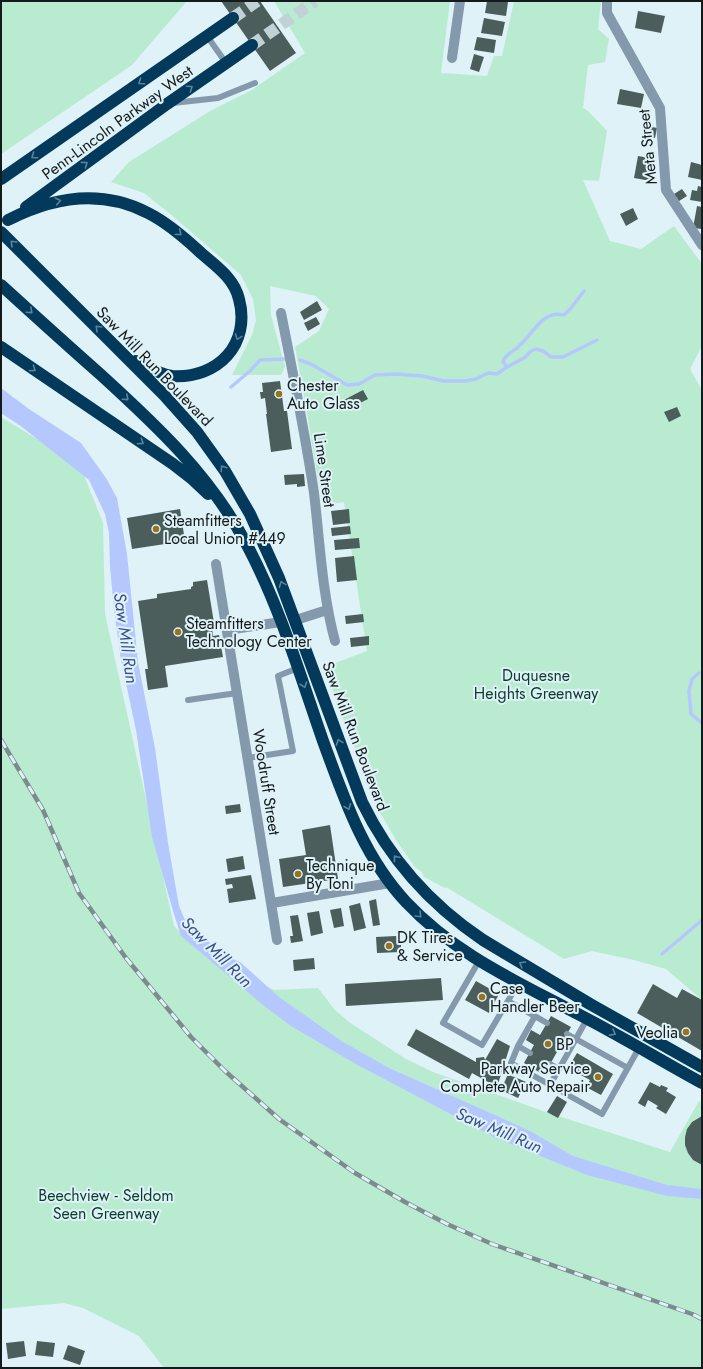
<svg xmlns="http://www.w3.org/2000/svg" width="703" height="1369" font-family="Jost,sans-serif">
<rect width="100%" height="100%" fill="#def2f7"/>
<path fill="#b9ebd1" d="M1,1h186l-55,64 -131,89z
M274,1h176l-9,72 46,3 7,-20h8l12,-55h87l-3,28 11,10 -4,23 -17,3 -5,43 5,3 19,20 -8,50 -16,-1 27,61 31,8 33,-23 28,38v82l-12,23 12,21v610l-36,-31 -32,-9 -42,-9 -28,8 -118,-72 -1,1 -21,-11 -2,-5 -7,-5 -19,-27 -22,-38 -12,-37 -25,-62 -12,-36 42,-16 -23,-149 -17,3 -3,-21 -5,1 -14,-84 -10,-54 24,-16 10,-22 -13,-13 -46,-10 1,29 14,52 -4,8h-49l20,-40 4,-15 -3,-21 -12,-24 -67,-58 -30,-24 -33,-11 18,-20 81,-51 42,-21 53,-37z
M1,417l79,48 23,58 2,91 69,312 26,26 74,38 44,-2 17,22 14,12 57,37 27,13 110,39 127,41 29,-51 3,2v265h-538l-25,-32 -56,-28 -19,-5 -63,6z"/>
<path fill="#b5c8fe" d="M1,388l28,21 52,34 25,35 11,20 10,56 11,108 17,86 13,95 11,63 6,14 38,35 17,7 39,35 64,45 46,26 108,48 33,15 43,25 94,29 35,4v10l-35,-3 -80,-21 -93,-38 -140,-74 -63,-37 -28,-21 -82,-69 -8,-25 -21,-74 -16,-107 -15,-70 -7,-50 -4,-43 -1,-34 -4,-19 -16,-34 -67,-53 -21,-14z"/>
<g fill="none" stroke-linecap="round" stroke-linejoin="round">
<path stroke="#b5c8fe" stroke-width="3.5" d="M571,308l13,-17
M589,344l8,-4
M300,360l11,4 36,21 12,-1 16,-9 20,-1 27,2 22,5h21l11,-2 12,-6 9,1 10,-7 17,-9 7,-7 5,-2 7,2 8,6h12l24,-12
M507,367l-4,-5c2,-8 10,-10 15,-15 15,-12 23,-37 46,-32l6,-6
M231,387l19,-16 10,-11 25,-1
M699,673l-7,6 -3,12 2,23 11,9
M662,954l40,-34"/>
</g>
<path fill="#4c5e5c" d="M221,1h39l36,52 -26,18z
M487,1l21,1 -2,14 -21,-3z
M638,11l27,5 -4,17 -26,-5z
M484,18l21,4 -3,14 -21,-3z
M477,37l19,3 -2,13 -20,-3z
M474,54l10,3 -5,15 -9,-3z
M620,89l24,5 -3,14 -24,-4z
M648,126l9,2 -2,10 -9,-2z
M638,156l17,3 -4,22 -17,-3z
M691,162l11,3v15l-14,-3z
M698,186l4,1v15l-12,-2 2,-10 5,1z
M682,189l5,7 -8,5 -5,-7z
M697,206l5,1v22l-9,-1z
M633,208l5,11 -12,7 -6,-12z
M317,301l5,9 -18,10 -4,-8z
M316,317l4,7 -12,7 -4,-8z
M280,381l4,30h3l5,38 -21,3 -5,-38h1l-2,-16 -4,1 -1,-7h3l-1,-9z
M363,390l5,9 -22,11 -4,-9z
M677,407l4,9 -12,6 -5,-10z
M304,474l1,12 -8,1v-3l-12,1 -1,-10z
M180,509l5,32 -53,8 -5,-31z
M349,509l1,14 -17,2 -2,-14z
M350,526l1,8 -19,2 -1,-8z
M359,538l1,10 -25,2 -1,-10z
M354,556l3,24 -20,2 -2,-24z
M207,580l8,49h-3l1,7 6,-1 4,22 -58,9 3,21 -20,3 -3,-21h3l-10,-68 19,-3v-4l34,-5v-2l2,-1v-4z
M363,614l1,8 -18,2 -1,-8z
M369,636v9l-18,2 -1,-9z
M240,804l1,8 -15,2 -1,-8z
M330,825l8,54 -55,8 -4,-28 27,-4 -4,-25z
M243,856l2,13 -17,3 -2,-13z
M251,875l5,24 -27,4 -2,-14 6,-1 -1,-4 -6,1 -1,-6z
M376,899l4,26 -7,1 -4,-25z
M360,903l6,25 -12,3 -5,-25z
M341,908l3,18 -10,2 -4,-18z
M319,911l4,22 -12,3 -4,-23z
M298,915l5,26 -12,2 -1,-7h3l-3,-20z
M396,936l5,4v12l-24,1 -1,-16z
M314,958l1,11 -21,2 -1,-11z
M441,978l2,22 -97,6 -1,-22z
M476,981l23,13 -10,19 -24,-13z
M653,984l24,14 5,-9 20,11v51l-65,-38z
M551,1016l20,11 -27,48 -20,-12 10,-18 -8,-5 5,-10 9,5z
M416,1029l60,33v-4l8,-1 1,3 12,-21 13,7 -13,41 -25,-14 -3,6 -62,-34z
M577,1053l36,21 -12,21 -15,-8 4,-7 -22,-12z
M508,1074l18,8 -8,16 -17,-8z
M650,1082l10,5 1,-2 7,3 -2,3 10,6 -10,17 -10,-6 2,-2 -10,-6 -3,7 -7,-4z
M557,1096l10,6 -9,16 -11,-6z
M702,1116v49l-9,-5 -5,-7 -3,-8v-8l2,-8 5,-7z
M24,1341l2,15 -18,3 -2,-16z
M37,1341l18,2 -2,14 -18,-2z
M68,1345l17,6 -5,14 -17,-6z"/>
<g fill="none" stroke-linecap="round" stroke-linejoin="round">
<path stroke="#c0d2d6" stroke-width="12" stroke-dasharray="12 6" stroke-linecap="butt" d="M233,18l24,-17
M252,45l63,-44"/>
<path stroke="#8499ab" stroke-width="6" d="M207,36l19,27
M173,103l45,-5 37,-15
M188,700l49,-7
M248,758l45,-7 -15,-75 20,-8
M479,961l-36,62 39,22 37,-63
M508,1001l39,22
M535,1016l-17,30 -7,17 39,22 37,-66
M567,1034l61,34
M518,1046l12,7
M550,1064l9,5
M550,1085l52,29 37,-66"/>
<path stroke="#8499ab" stroke-width="10" d="M607,1v12l53,95 6,82 36,55
M452,58l8,-57
M281,313c12,60 24,120 33,180 6,50 8,100 21,148
M216,564l61,376
M296,620l31,-10
M227,630l54,-8
M272,903l118,-20"/>
<path stroke="#033a5c" stroke-width="12" d="M1,179l232,-161
M26,207l141,-103 85,-59
M8,220c45,-23 94,-31 140,-7 20,10 37,25 53,40 15,13 33,25 38,46 12,45 -21,80 -67,77 -13,-2 -24,-9 -36,-15
M1,232l163,163 33,37 28,39 25,43 29,64 83,224c27,56 69,103 121,138l107,64 112,63
M1,285c33,30 66,60 99,89 57,52 110,101 147,171 33,62 53,130 76,196 21,57 40,115 83,161 49,52 108,78 170,111 43,22 84,47 126,70
M1,347l172,117 18,14 17,16"/>
<defs>
<path id="rail" d="M1,740l42,70 36,83 47,65 65,79 34,34 54,48 76,54 50,29 42,22 45,20 200,70 10,5"/>
</defs>
<use href="#rail" stroke="#7d8b8f" stroke-width="4.5"/>
<use href="#rail" stroke="#def2f7" stroke-width="3" stroke-dasharray="9" stroke-linecap="butt"/>
</g>
<defs><path id="oneway-chevron" d="M-2-3.5L2.5 0L-2 3.5" fill="none" stroke-width="1.6" stroke-linecap="round" stroke-linejoin="round"/></defs>
<g stroke="#5b849a">
<use href="#oneway-chevron" transform="translate(141 82) rotate(145)"/>
<use href="#oneway-chevron" transform="translate(190 88) rotate(-35)"/>
<use href="#oneway-chevron" transform="translate(34 156) rotate(145)"/>
<use href="#oneway-chevron" transform="translate(85 164) rotate(-36)"/>
<use href="#oneway-chevron" transform="translate(58 201) rotate(-12)"/>
<use href="#oneway-chevron" transform="translate(179 233) rotate(39)"/>
<use href="#oneway-chevron" transform="translate(13 243) rotate(-135)"/>
<use href="#oneway-chevron" transform="translate(30 311) rotate(42)"/>
<use href="#oneway-chevron" transform="translate(98 328) rotate(-135)"/>
<use href="#oneway-chevron" transform="translate(238 337) rotate(110)"/>
<use href="#oneway-chevron" transform="translate(33 369) rotate(34)"/>
<use href="#oneway-chevron" transform="translate(126 398) rotate(42)"/>
<use href="#oneway-chevron" transform="translate(141 442) rotate(34)"/>
<use href="#oneway-chevron" transform="translate(223 468) rotate(-124)"/>
<use href="#oneway-chevron" transform="translate(282 584) rotate(-111)"/>
<use href="#oneway-chevron" transform="translate(304 685) rotate(71)"/>
<use href="#oneway-chevron" transform="translate(339 742) rotate(-110)"/>
<use href="#oneway-chevron" transform="translate(348 807) rotate(68)"/>
<use href="#oneway-chevron" transform="translate(396 858) rotate(-128)"/>
<use href="#oneway-chevron" transform="translate(419 915) rotate(45)"/>
<use href="#oneway-chevron" transform="translate(522 964) rotate(-149)"/>
<use href="#oneway-chevron" transform="translate(613 1033) rotate(29)"/>
</g>
<g fill="#9a721e" stroke="#def2f7" stroke-width="1.5">
<circle cx="279" cy="394" r="4"/>
<circle cx="156" cy="529" r="4"/>
<circle cx="178" cy="632" r="4"/>
<circle cx="298" cy="874" r="4"/>
<circle cx="389" cy="946" r="4"/>
<circle cx="482" cy="997" r="4"/>
<circle cx="686" cy="1032" r="4"/>
<circle cx="548" cy="1044" r="4"/>
<circle cx="598" cy="1077" r="4"/>
</g>
<g text-anchor="middle" stroke-width="4" stroke-linejoin="round" paint-order="stroke">
<g font-size="16" fill="#141b1d" stroke="#def2f7">
<text transform="translate(117 122) rotate(-36)" y="6">Penn-Lincoln Parkway West</text>
<text transform="translate(647 147) rotate(-96)" y="6">Meta Street</text>
<text transform="translate(155 366) rotate(46)" y="6">Saw Mill Run Boulevard</text>
<text transform="translate(325 470) rotate(82)" y="6">Lime Street</text>
<text transform="translate(356 736) rotate(69)" y="6">Saw Mill Run Boulevard</text>
<text transform="translate(267 782) rotate(81)" y="6">Woodruff Street</text>
</g>
<g font-size="16" fill="#141b1d" stroke="#def2f7" text-anchor="start">
<text x="287" y="391">Chester<tspan x="287" dy="18">Auto Glass</tspan></text>
<text x="164" y="526">Steamfitters<tspan x="164" dy="18">Local Union #449</tspan></text>
<text x="186" y="629">Steamfitters<tspan x="186" dy="18">Technology Center</tspan></text>
<text x="306" y="871">Technique<tspan x="306" dy="18">By Toni</tspan></text>
<text x="397" y="943">DK Tires<tspan x="397" dy="18">&amp; Service</tspan></text>
<text x="490" y="994">Case<tspan x="490" dy="18">Handler Beer</tspan></text>
<text x="678" y="1038" text-anchor="end">Veolia</text>
<text x="556" y="1050">BP</text>
<text x="590" y="1074" text-anchor="end">Parkway Service<tspan x="590" dy="18">Complete Auto Repair</tspan></text>
</g>
<g font-size="16" fill="#093e2a" stroke="#def2f7">
<text x="536" y="681">Duquesne<tspan x="536" dy="18">Heights Greenway</tspan></text>
<text x="106" y="1201">Beechview - Seldom<tspan x="106" dy="18">Seen Greenway</tspan></text>
</g>
<g font-size="17" font-style="italic" fill="#3c4e8f" stroke="#def2f7">
<text transform="translate(126 638) rotate(82)" y="6">Saw Mill Run</text>
<text transform="translate(217 952) rotate(45)" y="6">Saw Mill Run</text>
<text transform="translate(499 1130) rotate(23)" y="6">Saw Mill Run</text>
</g>
</g>
<rect width="703" height="1369" fill="none" stroke="#141b1d" stroke-width="4"/>
</svg>
